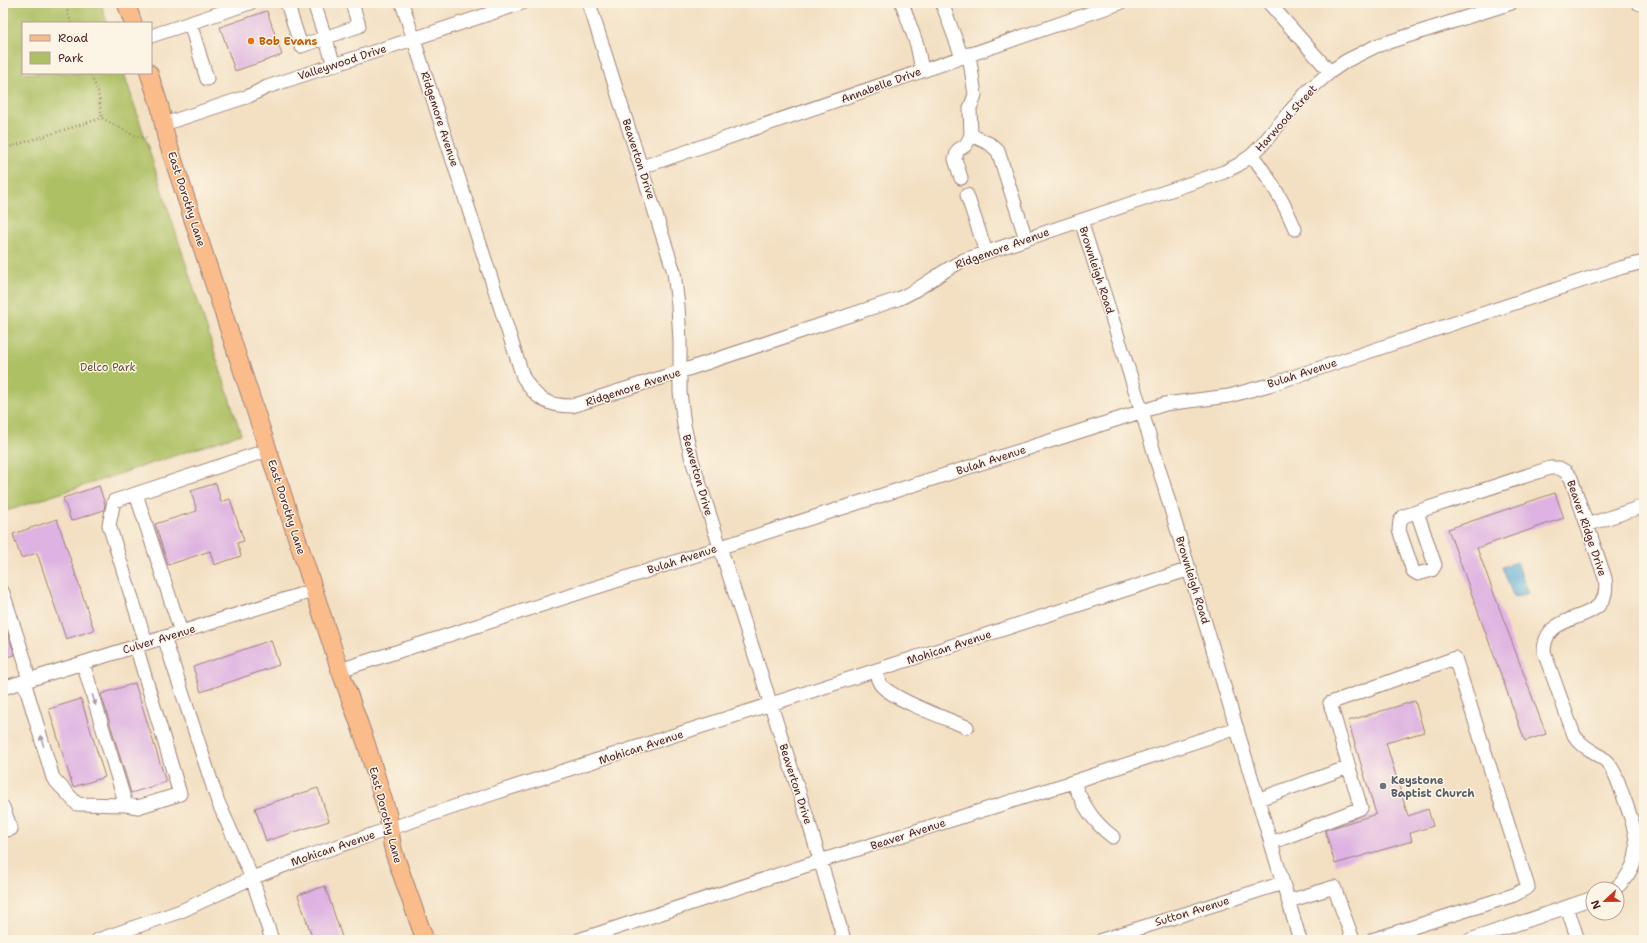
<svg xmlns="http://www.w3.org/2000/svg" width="1647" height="943" font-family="'Shantell Sans',sans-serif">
<rect width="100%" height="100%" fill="#fcf5e5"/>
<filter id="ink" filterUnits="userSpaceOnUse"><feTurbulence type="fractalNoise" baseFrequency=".025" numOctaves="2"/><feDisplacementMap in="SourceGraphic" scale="8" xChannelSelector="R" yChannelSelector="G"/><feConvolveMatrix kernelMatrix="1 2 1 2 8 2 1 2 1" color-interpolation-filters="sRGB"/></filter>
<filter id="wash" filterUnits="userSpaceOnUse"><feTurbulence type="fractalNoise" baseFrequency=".012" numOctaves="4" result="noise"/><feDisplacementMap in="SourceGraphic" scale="16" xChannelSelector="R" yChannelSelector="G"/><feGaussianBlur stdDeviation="0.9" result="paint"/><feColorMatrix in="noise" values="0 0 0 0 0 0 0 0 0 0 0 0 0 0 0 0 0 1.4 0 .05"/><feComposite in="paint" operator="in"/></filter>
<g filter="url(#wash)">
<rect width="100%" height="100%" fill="#f3e0c3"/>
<path fill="#adc064" stroke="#7c7048" d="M3,3h98l6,20h-84v50h101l117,361 -238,78z"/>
<path fill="#5badd6" stroke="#526680" d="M1517,562l11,31 -14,5 -12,-31z"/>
<g id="blocks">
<path fill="#deb2e2" d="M267,11l15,44 -47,16 -15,-44z
M216,483l5,19 9,-3 14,42 -7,2 4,13 -27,9 -4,-14 -42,14 -13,-41 42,-13 -6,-20z
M99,486l6,18 -1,6 -33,11 -8,-23z
M1555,493l9,25 -87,30 69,186 -21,7 -77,-212z
M57,519l37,111 -28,9 -29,-86 -16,5 -8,-24z
M3,619l12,36 -12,3z
M271,640l8,25 -78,27 -8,-25z
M135,683l31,99 -35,11 -30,-99z
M81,699l24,78 -32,10 -24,-78z
M1415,701l9,31 -38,11 22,73 20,-7 5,17 -23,7 2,8 -77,23 -10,-34 51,-16 -28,-93z
M318,788l11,33 -63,20 -11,-33z
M325,886l18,54h-30l-15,-45z"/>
</g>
</g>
<g filter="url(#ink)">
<use href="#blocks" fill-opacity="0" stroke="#9e8077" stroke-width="1"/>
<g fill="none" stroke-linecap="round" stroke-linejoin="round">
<defs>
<path id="minor" d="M287,3l14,43 58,-20 -7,-23
M314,3l20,62
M402,3l121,374c13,22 24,29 49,29l107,-34 219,-73c24,-10 43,-28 66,-39l260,-88 14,-7 14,-10 9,-9 30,-36 17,-19 22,-19 16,-11 30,-15 135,-43
M589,3l85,269 4,34 2,35v51l4,33 8,35 116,360 36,120
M902,3l15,42 5,25
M942,3l20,54
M1269,3l61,69
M1638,3l6,2
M190,23l17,56
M151,36l99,-33
M164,124l85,-28 18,-9 255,-84
M971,135l19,9 8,7 28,88
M1252,155c19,26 31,45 43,74
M642,167l478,-164
M961,178l-6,-19 3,-9 8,-5 5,-10 -1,-27 5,-13 -6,-41
M967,195l19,57
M1081,221l61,191 158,528
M136,494l45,138
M1417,512l18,53 -3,5 -14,4 -5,-3 -14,-41 1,-9 4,-5 146,-48h9l7,4 5,6 34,100c9,52 -61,26 -61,74l30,83c8,14 23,16 33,27 9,9 12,24 17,36 13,36 23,63 -9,91
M1587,525l57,-19
M3,593l22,68 3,19
M164,637l54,165 34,76 20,62
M146,643l-37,-118 5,-24 154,-51
M83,663l43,142
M340,670l744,-240 81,-26 64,-8 40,-11 351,-117 24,-6
M875,671c2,4 3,11 6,14 13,15 66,34 86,42
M24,681l29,97 24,26 49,1 12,2 42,-13 -44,-148
M3,688l312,-98
M1073,782c11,24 19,39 40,55
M1259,799l90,-32
M3,807l8,22 -8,2
M1271,843l90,-35 -31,-105 125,-45 73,229 -14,8 -142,45
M1289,901l45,-14 19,53
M1567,907l11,33
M98,940l83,-29 71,-33 54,-21 189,-64 695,-224
M579,940l241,-79 253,-79 164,-54
M1102,940l181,-57
M1470,940l123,-42"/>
<path id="major" d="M126,3l7,20
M149,73l11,34 6,30 174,533 26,73 22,72 4,29 2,9 31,87"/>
</defs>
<use href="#minor" stroke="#9e8077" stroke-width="15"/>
<use href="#major" stroke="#9e8077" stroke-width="19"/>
<path stroke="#9e8077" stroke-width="2.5" stroke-dasharray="1 3" stroke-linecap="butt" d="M65,3l6,20
M90,73l8,19 4,26
M3,149l99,-31 33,18 12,2"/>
<use href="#minor" stroke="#fff" stroke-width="13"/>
<use href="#major" stroke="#fabc8b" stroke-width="17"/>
</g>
<defs><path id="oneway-solid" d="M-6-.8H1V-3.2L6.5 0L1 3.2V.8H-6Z"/></defs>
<g fill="#ae9aa0">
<use href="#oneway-solid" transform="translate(94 700) rotate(73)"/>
<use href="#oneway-solid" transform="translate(42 741) rotate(-107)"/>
</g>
</g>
<circle fill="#e8710a" stroke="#fcf5e5" stroke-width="1.5" cx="251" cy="41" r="4"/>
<circle fill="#6b7280" stroke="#fcf5e5" stroke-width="1.5" cx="1383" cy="786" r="4"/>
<g text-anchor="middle" stroke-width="3" stroke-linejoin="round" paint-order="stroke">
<g font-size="11" font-weight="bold" fill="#c56008" stroke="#fcf5e5" text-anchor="start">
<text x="259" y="45">Bob Evans</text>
</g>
<g font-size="11" fill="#4a1f2b" stroke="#fcf5e5">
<text transform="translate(342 62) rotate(-18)" y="4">Valleywood Drive</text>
<text transform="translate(881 85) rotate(-20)" y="4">Annabelle Drive</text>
<text transform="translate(1286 118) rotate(-48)" y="4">Harwood Street</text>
<text transform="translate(440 119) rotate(72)" y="4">Ridgemore Avenue</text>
<text transform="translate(639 159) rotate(72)" y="4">Beaverton Drive</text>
<text transform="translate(187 199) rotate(72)" y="4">East Dorothy Lane</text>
<text transform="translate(1002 248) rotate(-20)" y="4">Ridgemore Avenue</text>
<text transform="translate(1097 270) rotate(72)" y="4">Brownleigh Road</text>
<text transform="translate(1302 373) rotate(-18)" y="4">Bulah Avenue</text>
<text transform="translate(633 387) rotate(-18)" y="4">Ridgemore Avenue</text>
<text transform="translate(991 460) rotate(-18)" y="4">Bulah Avenue</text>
<text transform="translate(698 475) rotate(74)" y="4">Beaverton Drive</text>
<text transform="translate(287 507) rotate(72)" y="4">East Dorothy Lane</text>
<text transform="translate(1587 528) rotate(71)" y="4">Beaver Ridge Drive</text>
<text transform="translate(682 559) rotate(-18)" y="4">Bulah Avenue</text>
<text transform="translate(1193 580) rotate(73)" y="4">Brownleigh Road</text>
<text transform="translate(159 639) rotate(-17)" y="4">Culver Avenue</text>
<text transform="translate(949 647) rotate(-18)" y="4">Mohican Avenue</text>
<text transform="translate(641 747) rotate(-18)" y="4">Mohican Avenue</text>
<text transform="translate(796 784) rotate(72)" y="4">Beaverton Drive</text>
<text transform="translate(386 815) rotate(75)" y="4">East Dorothy Lane</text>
<text transform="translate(908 834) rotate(-18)" y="4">Beaver Avenue</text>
<text transform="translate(333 848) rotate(-19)" y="4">Mohican Avenue</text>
<text transform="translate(1192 911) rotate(-17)" y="4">Sutton Avenue</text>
</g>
<g font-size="11" fill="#684f3c" stroke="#fcf5e5">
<text x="108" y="371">Delco Park</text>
</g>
<g font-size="11" font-weight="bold" fill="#5b616d" stroke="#fcf5e5" text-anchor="start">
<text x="1391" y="784">Keystone<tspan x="1391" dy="13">Baptist Church</tspan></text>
</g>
</g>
<rect width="1647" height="943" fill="none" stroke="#fcf5e5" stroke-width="16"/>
<rect x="22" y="22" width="130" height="52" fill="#fcf5e5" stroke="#b59f9b"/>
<rect x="30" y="35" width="20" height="6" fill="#fabc8b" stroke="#b59f9b"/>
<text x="58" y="42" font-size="12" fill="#4a1f2b">Road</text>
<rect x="30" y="52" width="20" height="12" fill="#adc064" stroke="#b59f9b"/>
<text x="58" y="62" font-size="12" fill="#4a1f2b">Park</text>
<g transform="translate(1605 901) rotate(248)"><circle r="19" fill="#fcf5e5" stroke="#b59f9b"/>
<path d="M0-3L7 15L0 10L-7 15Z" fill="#c8321e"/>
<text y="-6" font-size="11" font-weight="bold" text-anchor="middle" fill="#4a1f2b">N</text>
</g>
</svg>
